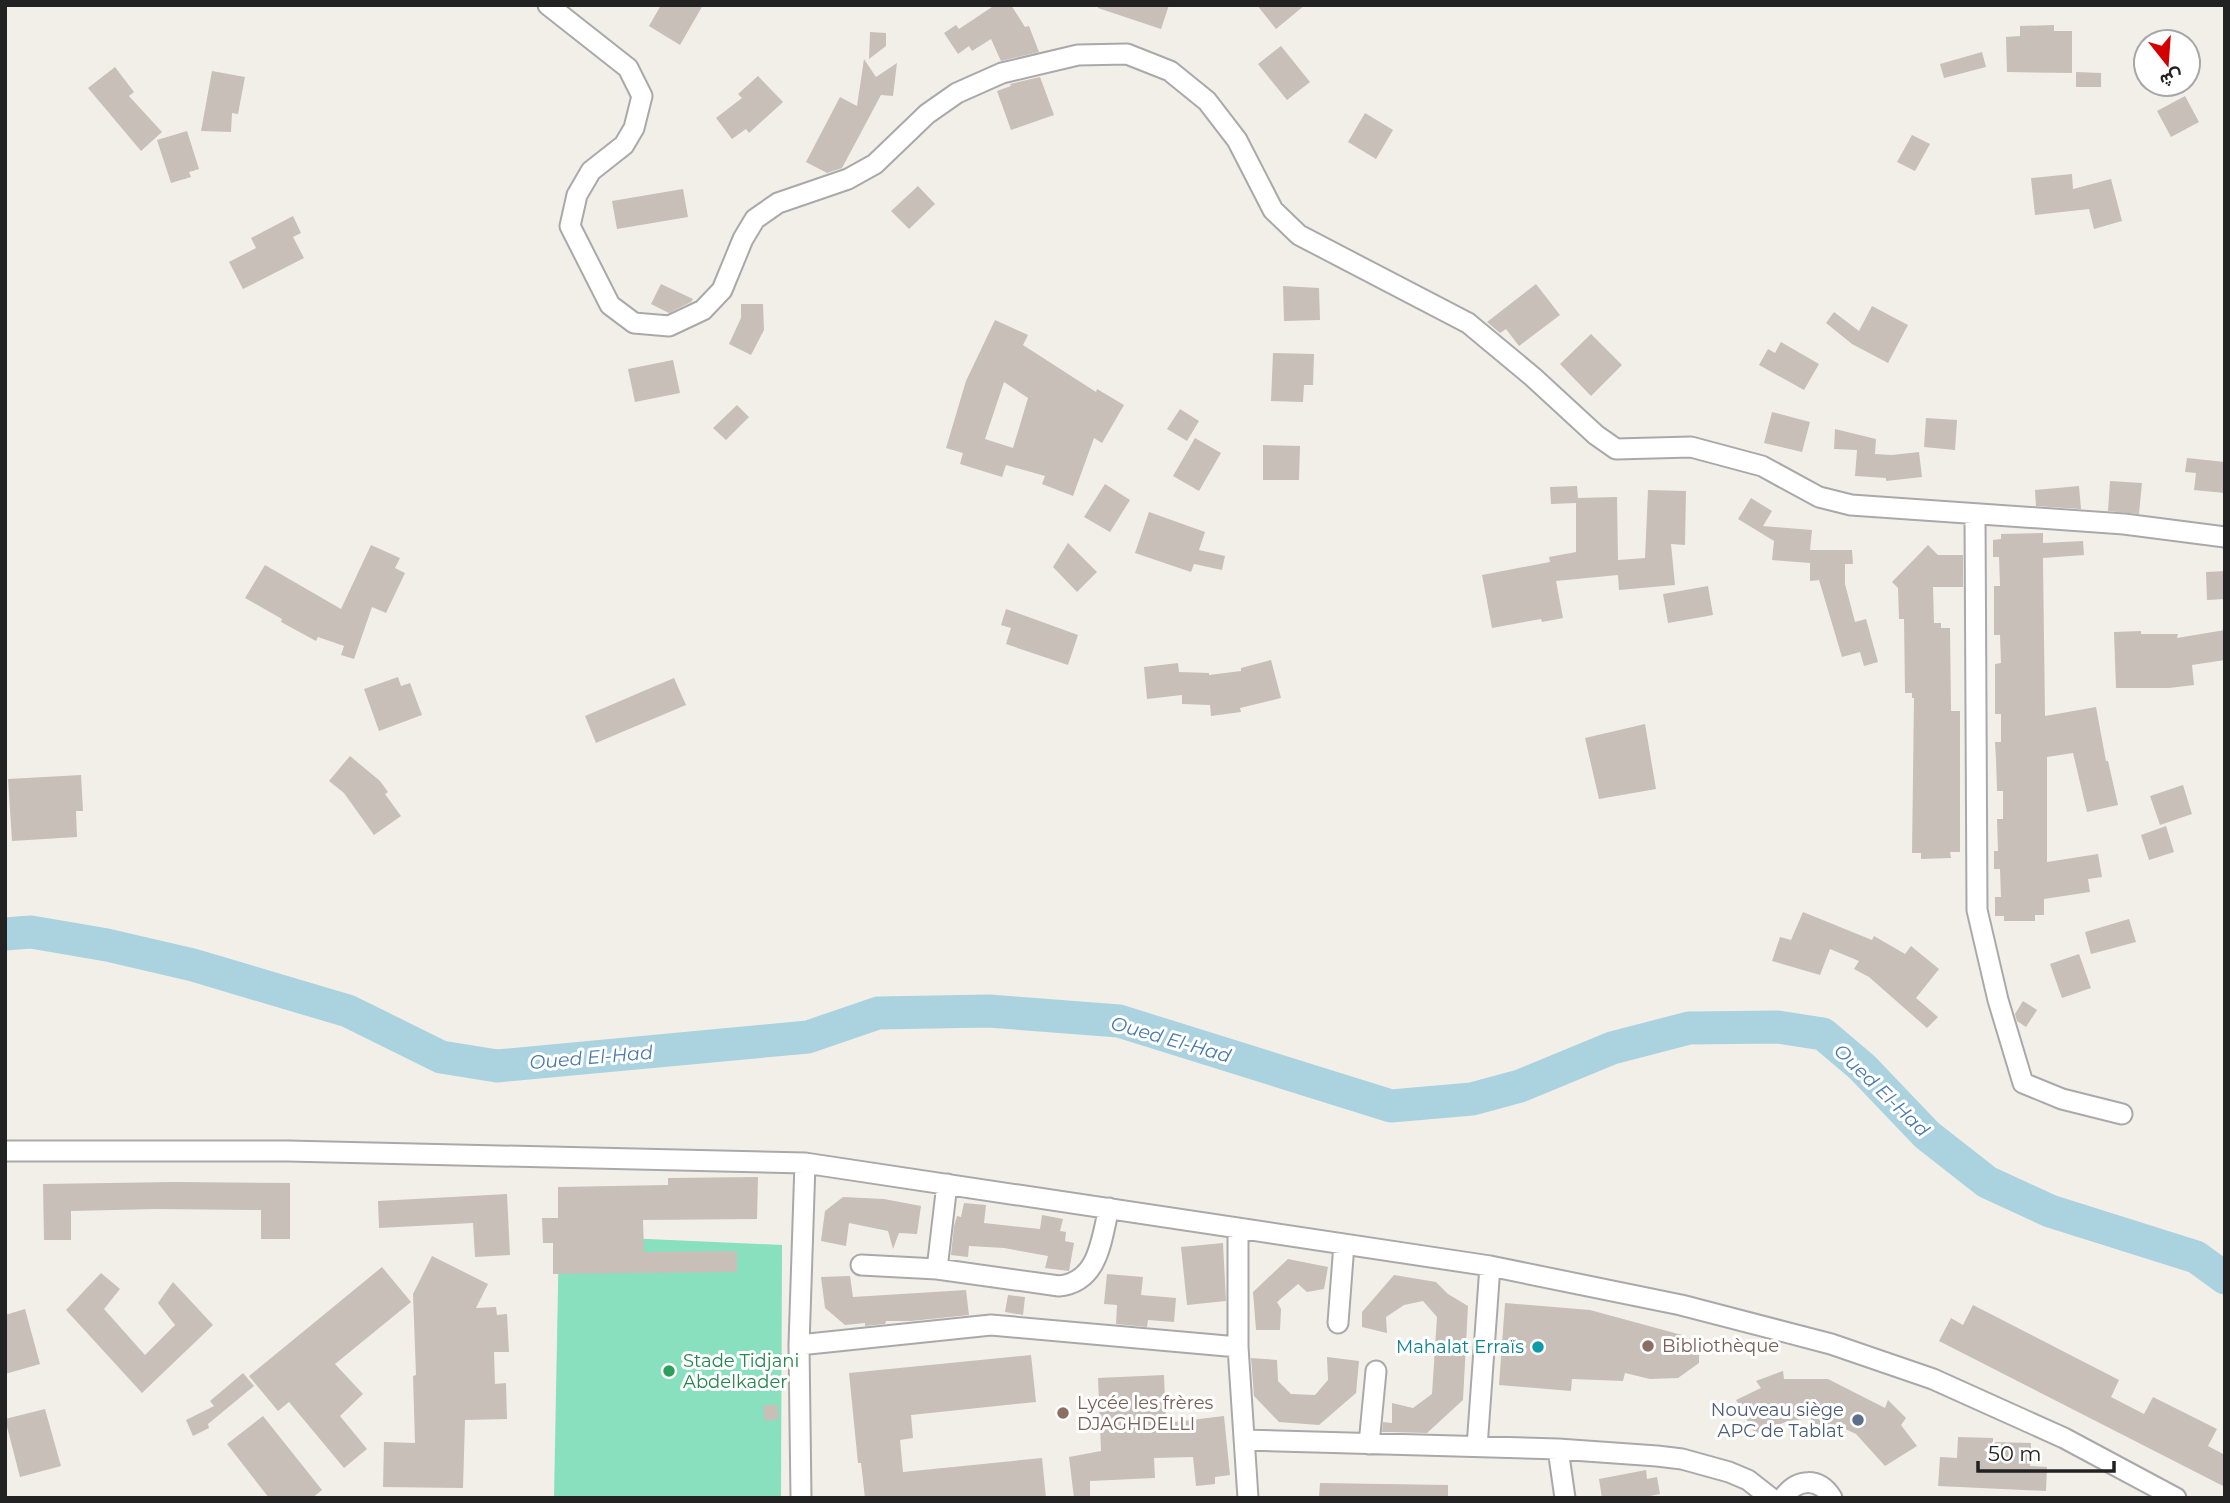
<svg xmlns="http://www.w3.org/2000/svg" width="2230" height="1503" font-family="Montserrat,Vazirmatn,sans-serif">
<rect width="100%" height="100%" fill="#f2efe9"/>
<path fill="#88e0be" d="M559,1235l223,10 -1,253h-227z"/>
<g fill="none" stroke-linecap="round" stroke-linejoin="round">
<path stroke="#aad3df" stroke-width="33" d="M5,934l26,-2 76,13 86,20 155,46 93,46 56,9 311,-29 70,-24 111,-2 130,10 272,85 81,-7 48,-13 92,-38 77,-20 89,-1 45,7 39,33 65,68 60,47 63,29 146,46 29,21"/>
</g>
<path fill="#c7bfb8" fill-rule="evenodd" d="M661,5h42l-23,40 -31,-19z
M995,5h16l14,22 4,-1 10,26 -38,9 -10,-22 -19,12 -3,-5 -11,8 -14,-21 12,-8 3,4z
M1099,5h70l-8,24 -63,-21z
M1257,5h48l-29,24z
M2054,25v6h18v42l-65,-1 -1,-35 14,-1v-10z
M870,32l16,1v13l-17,13z
M1281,46l29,36 -23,18 -29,-36z
M1982,52l4,15 -42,11 -4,-14z
M864,59l12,18 21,-14 -4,33 -12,-1 -39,73 -15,5 -21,-11 34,-65 17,9z
M115,67l19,25 -5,4 33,36 -21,19 -53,-63z
M212,71l33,6 -7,37 -6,-1 -1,19 -30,-1z
M2076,72l25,1v14h-25z
M758,76l25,26 -34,31 -3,-4 -14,10 -16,-21 26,-20 -4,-4z
M1040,77l14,38 -43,15 -14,-39 14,-5 -1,-2z
M2185,96l14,26 -28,15 -14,-26z
M1365,113l28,17 -17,29 -28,-17z
M187,131l12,38 -10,3 2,5 -20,6 -14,-43z
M1912,135l18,9 -15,27 -18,-9z
M2072,174l1,15 38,-10 11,42 -28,8 -5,-20 -54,6 -4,-37z
M918,186l17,18 -26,25 -18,-18z
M683,189l5,28 -71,12 -5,-28z
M293,216l8,17 -8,4 11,21 -61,31 -14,-27 27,-14 -5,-10z
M661,284l32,15 -2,3 -22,11 -18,-9z
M1536,284l24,31 -41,31 -13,-17 -6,4 -13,-11z
M1283,286l36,2 1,32 -36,1z
M741,304h22l1,26 -13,25 -22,-11 12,-26z
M1872,306l36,19 -20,38 -36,-19 -26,-21 8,-11 25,19z
M995,320l33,15 -5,10 73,47 1,-3 27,16 -22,38 -8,-5 -21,58 -31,-12 3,-8 -39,-11 -4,12 -42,-13 3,-11 -17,-5 20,-67zM1004,382l24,16 -15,50 -28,-9z
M1591,334l31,31 -31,31 -31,-32z
M1781,342l38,22 -15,26 -45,-25 9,-16 7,4z
M1273,353l41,1 -1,31h-9l-1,17 -32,-1z
M673,360l7,33 -45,9 -7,-33z
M737,405l12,12 -23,23 -13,-12z
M1180,409l19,12 -12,20 -20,-12z
M1772,412l38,10 -8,30 -38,-9z
M1926,418l31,2 -2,30 -31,-3z
M1835,429l41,10 -1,15 17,1 27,-3 3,25 -36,4v-3l-31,-2 2,-26 -23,-1z
M1195,438l26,15 -22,38 -26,-15z
M1263,445l37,1 -1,34h-36z
M2187,458l38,4v31l-31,-3 2,-17 -11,-1z
M2110,481l32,2 -3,31 -31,-3z
M1105,484l25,16 -20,32 -26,-15z
M1577,486l1,12 39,-1 1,63 27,-2 3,-68 38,1 -1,54 -14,-1 4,41 -56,5 -1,-15 -62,6 7,37 -21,4 -1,-3 -49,9 -10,-53 68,-13 -1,-5 27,-5v-49l-25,1 -1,-17z
M2079,486l2,23 -45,-3 -1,-16z
M1751,498l21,13 -9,15 49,4 -2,20h42l1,14h-8v20l10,38 11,-3 12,43 -14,4 -4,-14 -18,5 -23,-77 -9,1v-18l-38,-3 2,-19 -36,-22z
M1149,512l56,20 -6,18 26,6 -3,14 -28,-6 -3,8 -56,-19z
M2043,533v10l40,-2 1,14 -41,3v3l2,155 51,-9 10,54h2l10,44 -31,7 -14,-59 -26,4v105l51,-8 4,23 -14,2 2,13 -46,7v16h-9v6h-31v-5h-9v-19h6l-1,-28h-6v-18h4l-1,-32h6v-28h-6l-1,-31 -1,-18h6v-28h-6v-50l6,-1 -1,-28h-6v-49h6l-1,-29h-6v-17l8,-1v-5z
M1068,543l29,29 -20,20 -24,-25z
M371,545l29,13 -5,10 10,5 -19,40 -14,-6 -18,52 -13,-4 3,-9 -26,-9 -2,4 -35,-19 1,-3 -37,-21 20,-33 76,44z
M1928,545l10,10h25v32h-30l1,36h7v5h9l1,83h9v141h-10l1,6 -30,1v-6h-9l2,-155h-2v-5h-7l-1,-74h-5l-1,-31 -6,-6z
M2225,571v28l-18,1 -1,-28z
M1708,586l5,29 -45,8 -5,-29z
M1006,609l72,26 -10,30 -62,-21 5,-16 -10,-3z
M2225,630v30l-33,5 2,20 -25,3h-53l-2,-56 27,-1v3h37l-1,4z
M1271,660l10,38 -41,10 1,4 -30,4 -1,-11 -28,-1v-9l-35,4 -3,-32 34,-4 1,9 30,1v2l32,-4v-3z
M398,677l3,9 9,-3 12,32 -43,16 -15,-42z
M674,678l12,27 -90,38 -11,-27z
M1645,724l11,65 -57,10 -14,-61z
M350,756l30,25 8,11 -3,2 16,22 -27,19 -30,-42 -15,-12z
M81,775l2,36h-7l1,26 -65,4 -4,-62z
M2183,785l9,29 -32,11 -10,-29z
M2166,826l8,26 -25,8 -8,-25z
M1803,912l69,28 2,-4 31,18 6,-8 28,23 -23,29 22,19 -11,11 -58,-51 -15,-8 5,-8 -29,-12 -10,26 -48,-14 8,-24 11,3z
M2129,919l7,23 -45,12 -6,-22z
M2079,954l12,34 -29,10 -12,-34z
M2023,1001l14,9 -11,17 -9,-6 -2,-7z
M758,1177l-1,42 -114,1 1,32 93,-1v21l-184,2v-31h-10l-1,-25h16v-31l110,-2v-7z
M174,1182l116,1v56h-29v-29l-106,-1 -84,2v29h-27l-1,-56z
M507,1194l3,61 -35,2 -2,-34 -94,5 -1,-27z
M843,1197l41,2 37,7 -4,28 -18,-1 -6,16 -5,-18 -39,-8 -3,23 -25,-5 4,-30z
M964,1203l22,2 -2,18 56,6 2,-14 21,4 -3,12 6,1 -1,9 9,2 -5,28 -24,-3 3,-12 -44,-8 -35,-2 -1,11 -17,-2 3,-29 3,-10 4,1z
M1223,1243l3,58 -39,4 -6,-58z
M432,1256l56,28 -12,24 20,-1 1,8 10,-1 2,38h-15l1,32 11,-1 1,36 -42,1 -2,68 -80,-1 1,-45 31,1 -2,-67 3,-1 -3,-81z
M1288,1259l40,8 -4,22 -17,3 -9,-8 -21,18 4,7 -1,21h-24l-3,-38z
M382,1267l29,35 -76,62 28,30 -23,22 27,33 -23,19 -55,-66 -11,9 -29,-35z
M101,1273l19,16 -16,20 41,46 30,-30 -17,-22 15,-21 40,43 -71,68 -76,-83z
M1107,1274l36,3 -2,18 35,3 -2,24 -26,-2 -1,7 -31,-3 1,-19 -13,-1z
M1394,1275l42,7 12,12 20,12 -5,94 -36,33 -36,-1 1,-7 -1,7h-9l1,-10 9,1v-20l21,5 19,-14 5,-77 -14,-16 -19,4 -18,12 1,16 -25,-6v-15z
M850,1276l3,21 113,-7 3,25 -58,6h-25l-1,3 -20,2v-3l-20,2 -20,-17 -4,-31z
M1008,1295l17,2 -2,18 -18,-3z
M1505,1303l85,7 92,25 10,7 7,9v12l-21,15 -28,1 -25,-6 -2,8 -51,-2 -1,12 -72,-6z
M1973,1305l146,75 -8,17 33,17 9,-17 64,32 -9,17 17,9v32l-286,-146 12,-23 12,7z
M25,1309l15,55 -35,10v-59z
M1031,1355l5,47 -125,13 2,23 -13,2 3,32 139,-14 4,40h-181l-4,-35h-3l-9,-90z
M1327,1357l32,4 -3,32 -37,32 -40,-3 -25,-26 -3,-38 26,2 1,21 13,13 24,1 13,-15z
M1783,1371l1,8h44l57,29 3,-8 18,18 -5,7 16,21 -32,20 -29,-32 -15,-7 -4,9 -25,-8 -1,-10 -23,3 -33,13 -19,-34 25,-12 -5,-7z
M243,1373l11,13 -46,38 1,4 -16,8 -7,-16 28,-14 -4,-5z
M1164,1375l2,48 58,-7 6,59 -15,2v7l-19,2 -3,-29 -39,1 1,20 -65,3v17h-16l-5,-41 32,-6 -3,-73z
M777,1404l2,15 -14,2 -2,-15z
M45,1409l16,57 -41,11 -15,-58z
M263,1416l59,74 -10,8h-43l-42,-54z
M1958,1437l35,1v4l38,1 -1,23 17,1 -1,24 -108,-5 2,-29 17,1z
M1646,1470l1,9 10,-2 3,17 -20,4h-38l-3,-19z
M1320,1483l128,2v13h-129z"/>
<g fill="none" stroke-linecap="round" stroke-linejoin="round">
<defs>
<path id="street" d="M548,5l80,63 14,28 -8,32 -10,17 -33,26 -14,24 -7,31 40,79 24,18 35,3 34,-16 19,-20 21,-51 12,-20 23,-16 70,-24 27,-15 52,-50 30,-21 45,-20 76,-18 49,-1 43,17 37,30 30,39 36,70 26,25 169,88 65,54 63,58 20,14 75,-2 71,19 57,31 32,8 273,19 101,13
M1975,514l2,396 21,90 25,83 39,16 60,15
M5,1151h283l517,12 685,103 191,39 150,39 102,35 131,59 112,60
M1238,1228v119l10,151
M861,1265l76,4 122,17c40,-4 42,-46 50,-78
M937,1269l10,-85
M1338,1323l6,-79
M799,1345l6,-182
M1244,1440l314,9 99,7 25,3 47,13 19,8 23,18
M1369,1444l7,-73
M1477,1447l13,-181
M1558,1449l7,49
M801,1498l-2,-153 192,-20 247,22
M1783,1498c14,-20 36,-21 49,0"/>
</defs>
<use href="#street" stroke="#a9a9a9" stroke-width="23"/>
<use href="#street" stroke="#fff" stroke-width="19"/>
</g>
<g fill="#8d6e63" stroke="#fff" stroke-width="2.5">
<circle cx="1648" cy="1346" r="7"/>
<circle cx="1063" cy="1413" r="7"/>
</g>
<circle fill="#0f9aa8" stroke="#fff" stroke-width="2.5" cx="1538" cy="1347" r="7"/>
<circle fill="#2e9e5b" stroke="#fff" stroke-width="2.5" cx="669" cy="1371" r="7"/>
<circle fill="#5c6f8a" stroke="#fff" stroke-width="2.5" cx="1858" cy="1420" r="7"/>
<g text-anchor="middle" stroke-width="6" stroke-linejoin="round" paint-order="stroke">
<g font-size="18" fill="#785e54" stroke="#fff" text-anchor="start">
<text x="1662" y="1352">Bibliothèque</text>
<text x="1077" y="1409">Lycée les frères<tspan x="1077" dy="21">DJAGHDELLI</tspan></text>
</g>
<g font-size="18" fill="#0d838f" stroke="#fff" text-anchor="end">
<text x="1524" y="1353">Mahalat Erraïs</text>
</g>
<g font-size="18" fill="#27864d" stroke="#fff" text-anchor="start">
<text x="683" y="1367">Stade Tidjani<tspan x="683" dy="21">Abdelkader</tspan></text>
</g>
<g font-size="18" fill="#4e5e75" stroke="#fff" text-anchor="end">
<text x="1844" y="1416">Nouveau siège<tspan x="1844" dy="21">APC de Tablat</tspan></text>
</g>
<g font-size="19" font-style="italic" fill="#4a7aab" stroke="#fff">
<text transform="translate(1171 1039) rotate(16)" y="7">Oued El-Had</text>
<text transform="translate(591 1057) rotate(-5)" y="7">Oued El-Had</text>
<text transform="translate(1882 1090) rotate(44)" y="7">Oued El-Had</text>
</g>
</g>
<rect width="2230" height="1503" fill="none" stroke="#222222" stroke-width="14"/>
<g transform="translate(2167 63) rotate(163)"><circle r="33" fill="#ffffff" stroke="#a7a7a7" stroke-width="2"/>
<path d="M0-5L12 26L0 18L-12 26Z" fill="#d40000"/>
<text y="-10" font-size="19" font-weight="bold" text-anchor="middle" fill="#222222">ش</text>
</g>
<path d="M1978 1461v10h136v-10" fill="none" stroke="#222222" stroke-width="3.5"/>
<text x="1988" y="1461" font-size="21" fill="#222222" stroke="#ffffff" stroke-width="5" paint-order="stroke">50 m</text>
</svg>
